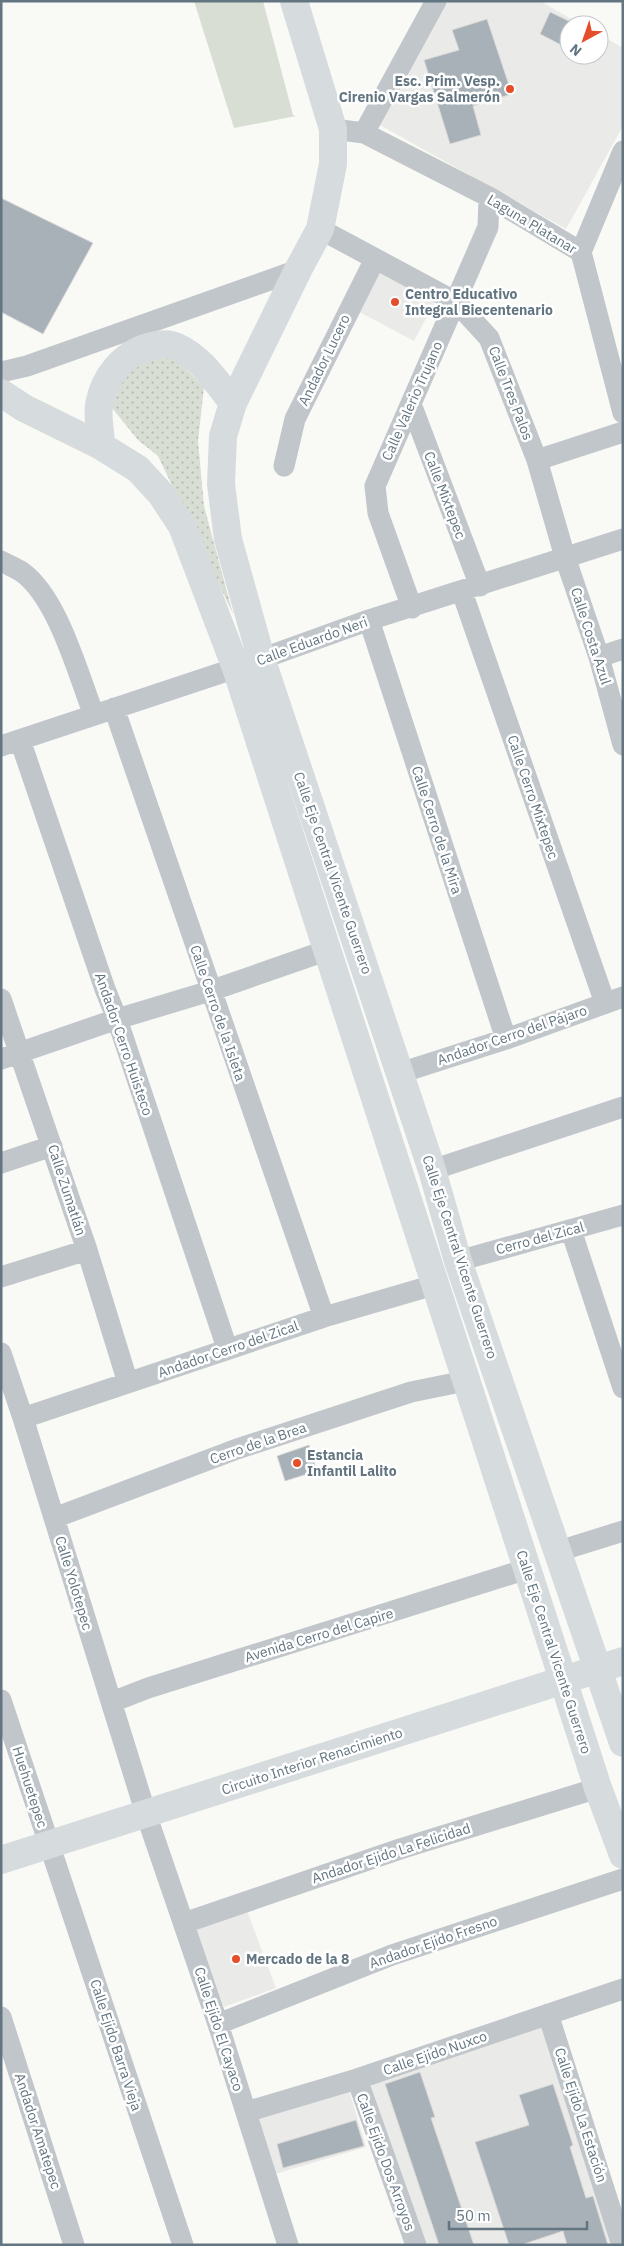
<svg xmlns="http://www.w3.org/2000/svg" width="624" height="2246" font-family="'IBM Plex Sans',sans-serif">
<defs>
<pattern id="park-dots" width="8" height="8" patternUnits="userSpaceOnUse" patternTransform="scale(1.25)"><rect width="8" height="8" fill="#d9ded5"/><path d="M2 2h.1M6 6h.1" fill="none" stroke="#b4b9b2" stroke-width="1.8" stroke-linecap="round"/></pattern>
</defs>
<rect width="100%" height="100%" fill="#f9f9f6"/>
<path fill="#eaeae9" d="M446,1h94l42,24h-13v30h30v-21l24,14v78l-57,103 -188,-105z
M376,263l62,33 -24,45 -62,-33z
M247,1911l29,77 -52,19 -29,-78z
M543,2022l72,223h-196l-55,-162z
M349,2090l17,57 -94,28 -18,-57z"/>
<path fill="#d9ded5" d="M194,1h69l30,114 3,1 -62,12z"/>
<path fill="url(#park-dots)" d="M172,355l32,32 -6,54 6,65 29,108 -75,-158 -20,-16 -26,-32 8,-27 24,-23z"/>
<path fill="#a8b1b7" stroke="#dadad8" d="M550,12l19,9v28l-29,-15z
M487,19l25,75 -39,12 8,29 -31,9 -26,-84 35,-10 -7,-20z
M1,198l92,45 -50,91 -42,-22z
M309,1445l8,26 -32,10 -8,-25z
M420,2072l15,45 -4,1 43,127h-35l-54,-161z
M553,2084l20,61 -3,2 16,51 7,-2 15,49h-41l-4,-14 -42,14h-12l-34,-103 54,-17 -10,-30z
M356,2120l8,26 -81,22 -6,-24z"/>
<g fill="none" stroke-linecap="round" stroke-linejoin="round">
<path stroke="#c1c6ca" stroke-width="21" d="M333,129l31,4 125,64 92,55 42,161
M364,133l72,-132
M320,229l136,73 33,36 48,122 28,97 34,100 24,88
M581,252l42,-101
M1,372l26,-6 271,-96
M411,404l69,182
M537,460l86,-28
M284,466l11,-47 80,-160
M1,561c7,4 15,7 21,11 36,26 56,102 72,143
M462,592l143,411
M412,608l-34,-95 -3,-27 113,-259 1,-30
M369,620l137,419
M599,657l24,-8
M114,708l210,609
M20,740l85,249 12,30 110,329
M1,746l235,-78 133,-48 254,-81
M1,999l86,251 41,133
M1,1059l116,-40 93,-28 118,-41
M400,1073l106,-34 117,-42
M1,1163l51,-17
M432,1170l191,-63
M571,1230l52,158
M458,1261l165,-46
M1,1277l86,-27
M1,1353l22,65 123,396 72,210 70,221
M23,1418l301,-101 110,-32
M54,1518l183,-69 174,-57 54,-11
M559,1551l64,-20
M1,1700l182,545
M112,1702l36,-14 379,-119
M184,1923l216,-74 198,-61
M548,2014l74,231
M1,2017l73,228
M218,2024l174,-69 231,-76
M357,2079l59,166
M246,2112l111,-33 266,-90"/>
<path stroke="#d6dbde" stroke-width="28" d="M294,1l39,128v35l-13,65 -22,41 -65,133 -10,33 -2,48 7,55 33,119 171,512 26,91 165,482
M1,393l23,15 77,38 37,23 23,25 21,32 54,142 362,1120 25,67
M101,446c0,-12 -4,-29 -2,-41 5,-29 25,-52 52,-59 8,-2 19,-3 26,1 25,11 40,36 56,56
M1,1860l622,-199"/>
</g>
<g fill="#e44e2a" stroke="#fff" stroke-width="2">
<circle cx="510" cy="89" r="5"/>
<circle cx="395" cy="302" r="5"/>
<circle cx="297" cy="1463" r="5"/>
<circle cx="236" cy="1959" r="5"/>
</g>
<g text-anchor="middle" stroke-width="5" stroke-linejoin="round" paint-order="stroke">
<g font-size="14" font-weight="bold" fill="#637581" stroke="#fff" text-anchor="start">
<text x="500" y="86" text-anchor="end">Esc. Prim. Vesp.<tspan x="500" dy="16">Cirenio Vargas Salmerón</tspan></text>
<text x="405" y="299">Centro Educativo<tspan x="405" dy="16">Integral Biecentenario</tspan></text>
<text x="307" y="1460">Estancia<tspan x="307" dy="16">Infantil Lalito</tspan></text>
<text x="246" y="1964">Mercado de la 8</text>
</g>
<g font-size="14" fill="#637581" stroke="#fff">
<text transform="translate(532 224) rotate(31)" y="5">Laguna Platanar</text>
<text transform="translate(324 360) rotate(-64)" y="5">Andador Lucero</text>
<text transform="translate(511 393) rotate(69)" y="5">Calle Tres Palos</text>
<text transform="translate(412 401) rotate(-66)" y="5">Calle Valerio Trujano</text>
<text transform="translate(445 495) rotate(69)" y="5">Calle Mixtepec</text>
<text transform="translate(591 636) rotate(72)" y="5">Calle Costa Azul</text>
<text transform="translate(312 641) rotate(-20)" y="5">Calle Eduardo Neri</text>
<text transform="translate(533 797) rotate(71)" y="5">Calle Cerro Mixtepec</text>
<text transform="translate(437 830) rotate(72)" y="5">Calle Cerro de la Mira</text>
<text transform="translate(333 873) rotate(71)" y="5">Calle Eje Central Vicente Guerrero</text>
<text transform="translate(218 1013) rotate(71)" y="5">Calle Cerro de la Isleta</text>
<text transform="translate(512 1035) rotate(-19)" y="5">Andador Cerro del Pájaro</text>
<text transform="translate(124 1044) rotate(71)" y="5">Andador Cerro Huisteco</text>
<text transform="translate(67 1190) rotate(72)" y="5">Calle Zumatlán</text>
<text transform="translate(540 1238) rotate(-15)" y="5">Cerro del Zical</text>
<text transform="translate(460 1257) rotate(72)" y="5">Calle Eje Central Vicente Guerrero</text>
<text transform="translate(228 1349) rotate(-19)" y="5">Andador Cerro del Zical</text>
<text transform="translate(258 1443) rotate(-19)" y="5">Cerro de la Brea</text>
<text transform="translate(74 1583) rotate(73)" y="5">Calle Yolotepec</text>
<text transform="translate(319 1635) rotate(-17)" y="5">Avenida Cerro del Capire</text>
<text transform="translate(554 1652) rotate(72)" y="5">Calle Eje Central Vicente Guerrero</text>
<text transform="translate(312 1761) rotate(-18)" y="5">Circuito Interior Renacimiento</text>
<text transform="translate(30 1787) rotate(72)" y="5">Huehuetepec</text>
<text transform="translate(391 1853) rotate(-18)" y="5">Andador Ejido La Felicidad</text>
<text transform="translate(433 1942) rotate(-19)" y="5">Andador Ejido Fresno</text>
<text transform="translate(219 2029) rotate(72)" y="5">Calle Ejido El Cayaco</text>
<text transform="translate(116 2045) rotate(72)" y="5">Calle Ejido Barra Vieja</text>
<text transform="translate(435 2053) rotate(-19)" y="5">Calle Ejido Nuxco</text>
<text transform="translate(581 2115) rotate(72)" y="5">Calle Ejido La Estación</text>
<text transform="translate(38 2131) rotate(72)" y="5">Andador Amatepec</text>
<text transform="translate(386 2162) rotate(70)" y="5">Calle Ejido Dos Arroyos</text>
</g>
</g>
<rect width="624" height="2246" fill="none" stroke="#637581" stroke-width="5"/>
<g transform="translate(584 40) rotate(220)"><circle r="24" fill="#ffffff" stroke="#c1c8cd"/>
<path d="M0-4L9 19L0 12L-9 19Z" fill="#e44e2a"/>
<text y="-8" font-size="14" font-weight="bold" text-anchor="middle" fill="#637581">N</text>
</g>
<path d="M449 2221v8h138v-8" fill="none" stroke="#637581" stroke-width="2.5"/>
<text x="456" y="2221" font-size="15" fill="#637581" stroke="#ffffff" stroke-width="4" paint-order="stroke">50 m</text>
</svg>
